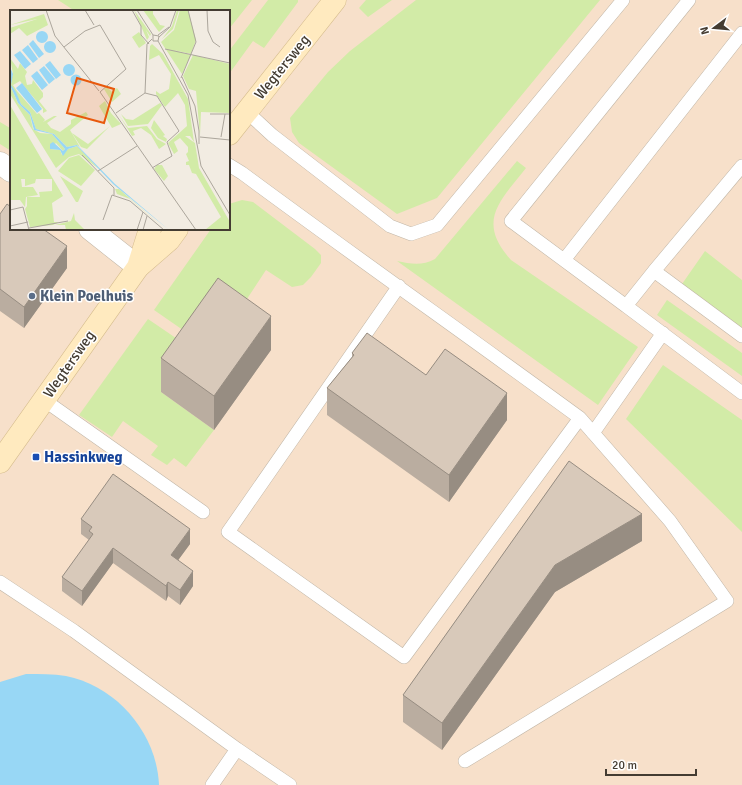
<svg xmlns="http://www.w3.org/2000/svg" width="742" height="785" font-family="Signika,sans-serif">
<rect width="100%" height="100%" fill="#f2ece2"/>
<path fill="#f7e0ca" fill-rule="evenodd" d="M0,0h742v785h-742zM11,11h218v218h-218z"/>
<path fill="#d2eba7" d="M58,0h194l-23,29v-18h-154z
M268,0h30v2l-34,46 -11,-7 -24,33v-23z
M366,0h26l-24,17 -9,-9z
M416,0h184l-163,198 -40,16 -98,-71 -7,-11 -2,-14 38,-46 22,-21z
M0,122l10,6 1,-1v24l-11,-7z
M517,161l9,7c-26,33 -50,53 -15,92l127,87 -40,58 -201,-144c14,3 25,5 38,-2z
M242,200l11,2 62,47 6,6v8l-10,14 -8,8 -11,2 -26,-17 -29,44 -44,23 -39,-27 57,-81h18v-25z
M705,251l37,29v48l-60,-44z
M667,300l75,53v23l-85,-61z
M148,319l44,30 -31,43 53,38 -28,37 -12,-9 -7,7 -16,-10 7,-9 -35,-25 -11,16 -33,-22z
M663,365l79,55v112l-116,-113z"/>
<path fill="#98d7f5" d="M26,674c14,0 27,0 40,2 51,10 91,58 93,109h-159v-103z"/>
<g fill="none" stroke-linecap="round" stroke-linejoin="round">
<defs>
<path id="lane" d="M246,111l26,24 118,91 21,8 26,-9 186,-225
M229,165l13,8c112,83 226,163 338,245l-176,239 -176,-125 171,-246
M742,166l-88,105 -28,35 116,87
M564,260l178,-227
M654,271l88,65
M626,306l-115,-85 178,-221
M44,400l159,112
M593,433l70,-100
M0,582l74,49 163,118 53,36
M465,761l262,-160 -57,-80 -90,-103
M212,785l25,-36"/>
<path id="street" d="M0,163l11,8
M90,229l48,38"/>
<path id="secondary" d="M229,134l106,-134
M138,267l12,-38
M0,462l138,-195 31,-27 8,-11"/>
</defs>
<use href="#lane" stroke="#c1b6a7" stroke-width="14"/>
<use href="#street" stroke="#c1b6a7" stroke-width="23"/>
<use href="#secondary" stroke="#d6bd8e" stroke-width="23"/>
<use href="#lane" stroke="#fff" stroke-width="13"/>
<use href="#street" stroke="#fff" stroke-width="22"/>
<use href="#secondary" stroke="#ffeabf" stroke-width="22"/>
</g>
<path fill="#baada0" d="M0,214l67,54 -43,60 -24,-17z
M271,350l-57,80 -53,-38v-34z
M352,353l74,22 81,45 -58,82 -122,-87v-27l25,-31z
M569,461l73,80 -87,51 -113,158 -39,-28v-27z
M81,519l109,25 -12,16 15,26 -13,19 -12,-9 -2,5 -53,-38 -31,43 -20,-15v-14l27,-36v-1l-8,-6z"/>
<path fill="#978d82" d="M67,246v22l-43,60v-21z
M271,316v34l-57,80v-34z
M507,393v27l-58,82v-27z
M642,514v27l-87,51 -113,158v-27l113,-158z
M190,529v15l-19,26v-15z
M113,548v15l-31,43v-15z
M193,571v15l-13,19v-15z
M168,582v14l-2,5v-15z"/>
<path fill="#d8c9ba" stroke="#978d82" d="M7,204l4,3v22h32l24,17 -43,61 -24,-18v-75z
M218,278l53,38 -57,80 -53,-38z
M367,333l59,42 19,-26 62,44 -58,82 -122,-87 27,-33 -2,-2z
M569,461l73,53 -87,51 -113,158 -39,-28z
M113,474l77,55 -19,26 22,16 -13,19 -12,-8 -2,4 -53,-38 -31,43 -20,-14 31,-43 -4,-3 3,-4 -11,-8z"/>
<circle fill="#5c6f8a" stroke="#fff" stroke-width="1.5" cx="32" cy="296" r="4"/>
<rect fill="#1a4fb4" stroke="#fff" stroke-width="1.5" x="32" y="453" width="8" height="8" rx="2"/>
<g text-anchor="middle" stroke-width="3" stroke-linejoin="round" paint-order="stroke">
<g font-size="15" fill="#443c32" stroke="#fff">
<text transform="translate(282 67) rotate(-51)" y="5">Wegtersweg</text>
<text transform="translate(69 364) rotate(-55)" y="5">Wegtersweg</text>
</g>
<g font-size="15" font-weight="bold" fill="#4e5e75" stroke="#fff" text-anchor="start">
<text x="40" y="301">Klein Poelhuis</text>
</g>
<g font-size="15" font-weight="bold" fill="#164399" stroke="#fff" text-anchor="start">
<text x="44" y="462">Hassinkweg</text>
</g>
</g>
<g transform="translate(10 10)">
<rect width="220" height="220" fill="#f2ece2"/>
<path d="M124,0l17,24 -1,2 -4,-6 3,7 -2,3zM133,0h10v4l7,11 5,1 -6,6zM167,0h2l-6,19 -11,10 10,-13zM170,0h8l8,30 -5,14 -18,-4 18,5 -9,19 -21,-32 13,-12zM34,4l4,11 -21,11 -8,-8 -9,6v-6l27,-9 -27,6zM129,22l7,11 -7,5 -7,-11zM142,34l11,10 25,45 6,43 -4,-6h-5l10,7 4,25 31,54v8h-25l16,-13 -25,-43 -4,-1 -3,-8h-3v-3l3,-1 -3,-7 2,-2v-5l-8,-9 -6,4 4,9 -4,3 -6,-11 19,-17 -2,-21 -7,-12 -13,14 -9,-13v-3l4,3 9,-5 2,-15 -12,-19 -10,5 1,-14zM183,45l37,9v49l-29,-1 -1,23 -4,-44 -7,-2 -6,-13zM0,48l8,11 2,-6 7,9 -2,4 2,9 5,-1 1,-4 10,13v4l-4,4 8,10 -4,2v-4l-23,-28 -7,4 4,6 20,23 2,-1 6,7 -2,2 11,-6h3l-10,7 4,5 9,4 11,-8v-4l15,-8 2,3 -18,15 10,17 -3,-2 -10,2 -13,-13 -18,-5 -6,-17 -9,-8 -11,-20 3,-10zM0,75l8,18 12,12 3,14 7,4 12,1 13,15 -2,2 -7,-8 -6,6 10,1 2,5 6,-6 9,-3 22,23 -20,-15 -10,3 -13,11 -46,-74zM100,76l-2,2 4,4 5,-4 4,6 -9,8 -8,-13zM95,91l6,12 9,10 -12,-17 13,18 -9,4 -13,-22zM150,93l2,2 -14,19 -20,2 -7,-12 5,5 7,1zM0,95l53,91 -11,7 2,19h5l-6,3 -23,2 -5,-18 2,-3v-9h13l-1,-5 13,-1v-12h-16l-1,4 -10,3v-7h-4l1,8h11l5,8 -12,2 -1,10 -5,-7h-10zM109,105l9,13 19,-2 10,13 9,5 -7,5 -8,-14 -10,-7 -8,3 2,4 -3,1zM144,110l11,15 -2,1 4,3 -1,3 -8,-4 -7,-10zM100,116l-23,23 -6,-2 -9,-14 16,11zM69,145l16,15 -14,16 -23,-15 11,-13zM147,155h5l6,11 -4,5 -10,-12zM50,166l23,15 -5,11h-2zM105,179h4l47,41 -36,-31 -13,-5zM64,203l1,7 10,10h-19l-1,-5h-10l16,-4z" fill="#d2eba7"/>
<path d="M26 27a6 6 0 1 1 12 0a6 6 0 1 1-12 0ZM23,30l11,14 -5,4 -10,-14zM34 37a6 6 0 1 1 12 0a6 6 0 1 1-12 0ZM18,35l10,14 -5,4 -11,-13zM10,41l11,13 -6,5 -11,-14zM40,51l11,14 -5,4 -11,-14zM53 60a6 6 0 1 1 12 0a6 6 0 1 1-12 0ZM34,56l11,13 -6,5 -10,-14zM0,57l3,7 -2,11 5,7 5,12 9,8 6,17 18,5 13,13 10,-2 38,39 54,46 -56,-46 -36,-38 -9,3 -5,7 -3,-6 -10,-1v-5l3,-2 10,9 2,-2 -13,-15 -18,-4 -4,-15 -12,-12 -8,-18zM27,61l11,14 -6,5 -11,-14zM60.5 70a5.5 5.5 0 1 1 11 0a5.5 5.5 0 1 1-11 0ZM12,73l20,26 -5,4 -21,-25z" fill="#98d7f5"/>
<path fill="none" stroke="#aca69c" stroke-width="1" d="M36,0l9,26 44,55M75,0l9,15M122,0l9,16v9l8,9M127,0l16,25M197,0l1,21 5,11 7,5M148,25l11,-8M149,27l11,-10 6,-17M148,31h-5v-6l6,1 -1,5 30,54 13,71 29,49M54,37l21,-16 15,-6 26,44 -26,23M155,39l65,14M172,67l13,29 4,25v13M171,68l15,-36 -8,-32M90,82l96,138M135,83l12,3 22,35 -12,11 5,14 -20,12M106,103l29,-20 2,-49 5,-5M200,104h20M190,127l30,3M211,127l4,-23M72,145l32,33v7M88,161l39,-25M0,200l13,-3 6,23M93,210l9,-25 18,6 34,29M0,216l18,-4M19,218l39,-7M127,220l6,-18M133,220l4,-14"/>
<path fill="#e8590c" fill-opacity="0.15" stroke="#e8590c" stroke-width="2" d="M67,68l37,11 -10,34 -37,-10z"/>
<rect width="220" height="220" fill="none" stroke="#443c32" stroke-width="2"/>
</g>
<g transform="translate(714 28) rotate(254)" stroke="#ffffff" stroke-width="3" paint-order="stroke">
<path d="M0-3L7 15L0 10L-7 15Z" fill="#443c32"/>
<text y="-6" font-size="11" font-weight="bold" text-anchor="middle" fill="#443c32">N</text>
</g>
<path d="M606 769v6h90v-6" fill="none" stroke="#443c32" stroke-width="2"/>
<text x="612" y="769" font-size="12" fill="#443c32" stroke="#ffffff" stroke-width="3" paint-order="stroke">20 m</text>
</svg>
